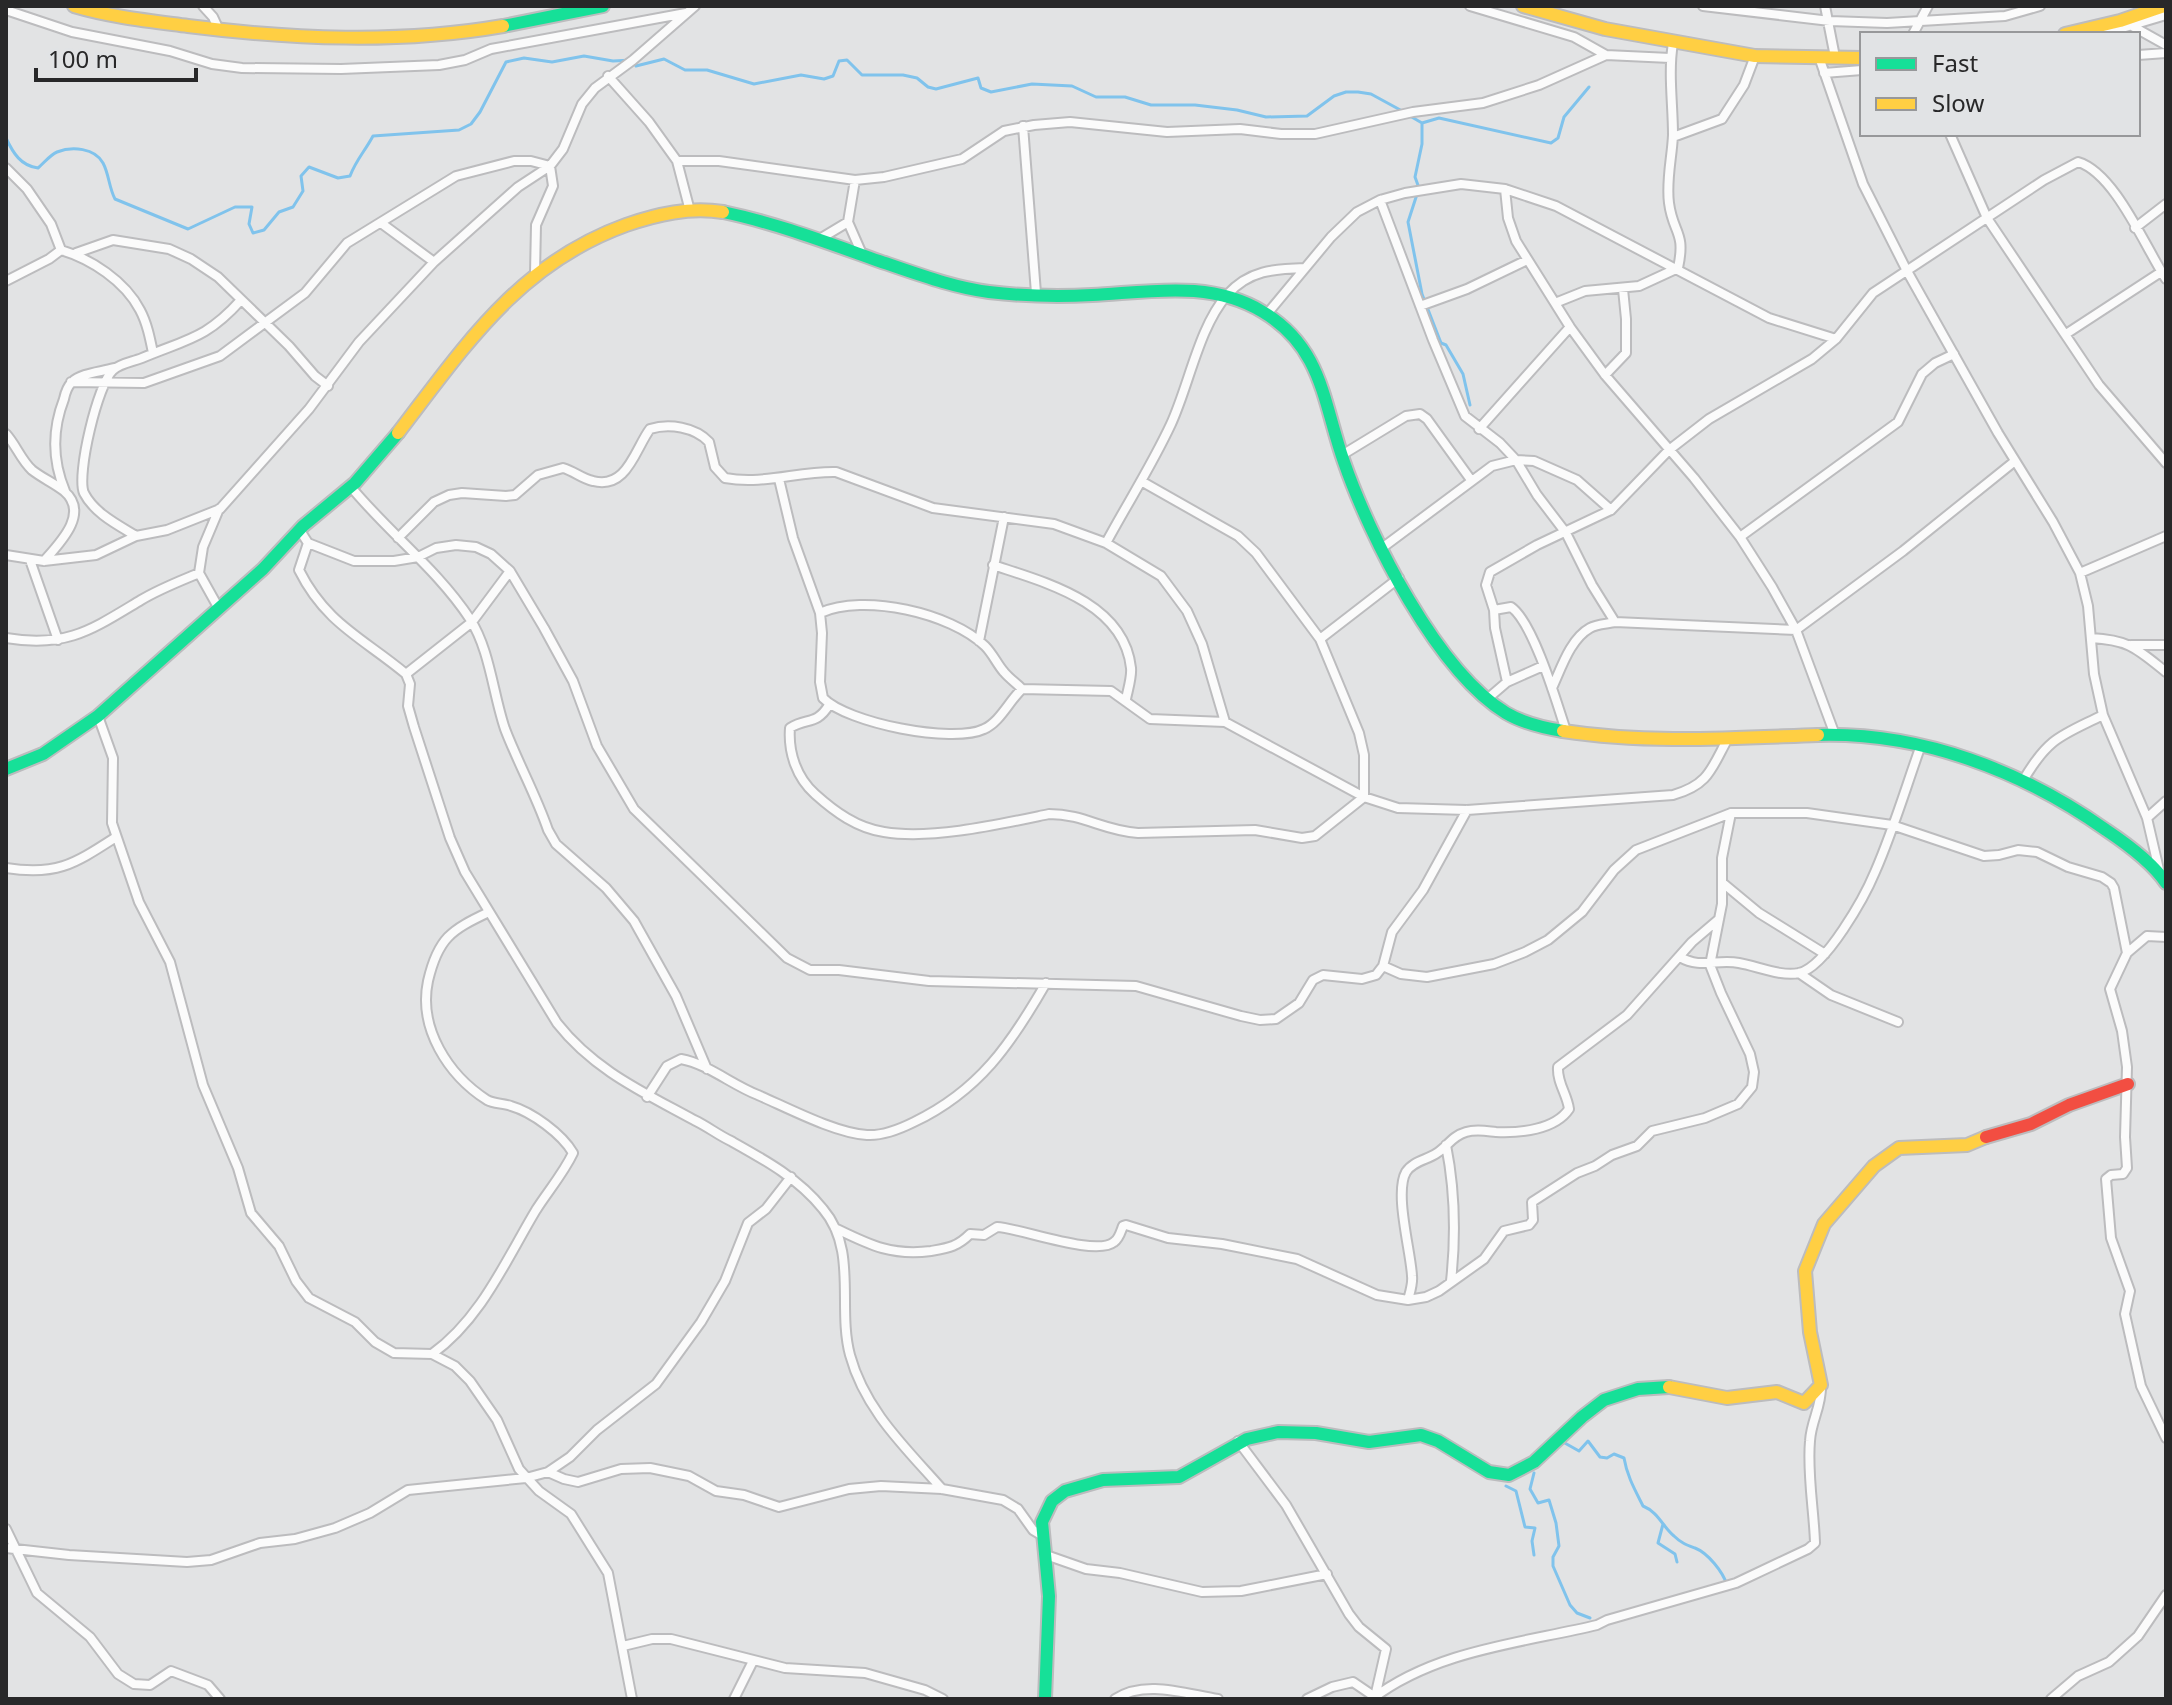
<svg xmlns="http://www.w3.org/2000/svg" width="2172" height="1705" font-family="'Noto Sans',sans-serif">
<rect width="100%" height="100%" fill="#e2e3e4"/>
<g fill="none" stroke-linecap="round" stroke-linejoin="round">
<path stroke="#80c3ec" stroke-width="3" d="M6,65v27
M1410,116l12,7 17,-5 112,25 7,-5 6,-21 25,-30
M1422,123v21l-7,33 4,11 -11,34 14,72 19,49 5,2 17,29 7,31
M6,138c7,15 15,28 32,30 6,-5 12,-13 19,-16 15,-6 38,-4 46,11 6,11 6,25 12,36l73,30 47,-22h17l-3,17 4,9 11,-3 15,-18 14,-5 10,-16 -2,-15 8,-9 29,11 12,-2c6,-16 15,-25 23,-40l86,-6 12,-6 9,-12 26,-50 18,-4 28,4 32,-6 29,5 20,-1 3,6 28,-7 21,11h22l47,14 47,-9 23,4 9,-3 6,-15 8,-1 15,15h41l14,3 11,9 8,2 42,-11 3,10 10,4 41,-8 40,2 24,11h29l26,8h44l42,5 29,7 41,-1 27,-20 12,-4h12l13,2 33,18
M1563,1442l16,9 9,-10 12,16 7,1 7,-4 10,4c3,18 11,32 19,48 15,6 20,21 31,30 7,7 13,9 21,12 13,5 28,24 32,37
M1534,1473l-4,16 8,14 11,-3 7,23 3,23 -6,11v9l17,39 7,8 13,5
M1506,1486l10,5 9,36 10,1 -3,13 2,14
M1663,1524l-5,19 17,11 2,8"/>
<defs>
<path id="street" d="M203,6l10,11 6,13
M1470,6l104,31 32,18
M1703,6l127,15 57,2 118,-7 35,-10
M1825,6l10,51
M6,10l66,22 98,19 42,13 30,4 99,1 98,-4 26,-5 26,-11 195,-36
M2132,26l34,19
M1913,34l15,-28
M2102,34l64,-19
M2138,55l28,-2
M1819,57l44,127 44,87 91,162 55,89 27,51 8,33 6,68 9,41 44,103 13,56
M1824,73l38,-3
M608,76l41,46 28,39 13,50
M1023,126l13,167
M1950,134l37,84 112,167 67,78
M1673,137l49,-18 22,-34 11,-29
M677,161h42l136,19 29,-3 78,-18 42,-28 30,-6 36,-3 97,10 73,-3 41,5h34l98,-22 70,-9 56,-18 67,-30 64,3
M6,168l21,21 24,35 10,26c30,9 64,31 79,60 7,13 10,28 13,43
M855,180l-7,42 14,32
M1505,189l3,29 8,23 54,86 35,48 89,103 46,59 32,50 24,43 39,105
M1380,200l53,140 32,76 35,27 16,17 21,35 29,38 26,52 23,37
M381,223l53,39
M2135,228l31,-24
M818,240l30,-18
M76,253l37,-13 56,9 22,10 27,18 71,69 26,30 13,10
M6,281l43,-22 12,-9
M1555,303l30,-12 54,-5 39,-18c8,-37 -5,-34 -9,-65 -3,-23 3,-45 4,-68 0,-31 -5,-62 0,-92
M1420,306l47,-17 60,-29
M1267,314l64,-77 26,-25 23,-12 25,-7 56,-9 44,5 51,17 213,112 67,21
M2066,334l95,-62
M1605,375l21,-22v-34l-3,-30
M71,382l73,1 76,-27 85,-63 42,-50 109,-67 58,-15h17l19,5 3,20 -17,39 -1,48
M1479,429l91,-102
M6,434c10,11 15,26 26,36 10,8 22,13 32,21 26,22 -4,52 -20,70
M1342,455l64,-39 14,-2 7,5 44,61
M779,479l14,59 27,75 2,20 -2,49 3,16c24,25 130,46 161,31 16,-7 25,-28 38,-40l89,2 39,28 75,3 139,75 34,11 69,2 206,-15c35,-10 38,-25 54,-55
M351,487c38,46 86,82 119,132 20,31 23,75 35,110 13,34 31,66 43,101l8,14 50,44 28,33 42,75 31,73
M65,491c-13,-31 -13,-61 -1,-92 1,-5 4,-13 8,-17 9,-9 29,-10 42,-14
M299,529l9,14 -9,27c27,54 64,68 107,104l4,10 -2,22 6,21 36,111 15,34 92,151c37,47 86,69 137,97 13,6 24,15 37,21 34,19 67,37 92,68 35,41 14,98 27,146 15,55 55,92 92,134
M136,536c-18,-11 -42,-23 -52,-43 -8,-18 14,-110 29,-123 8,-7 19,-8 29,-12 45,-19 64,-19 99,-58
M1740,537l158,-115 24,-48 13,-11 19,-9
M398,538l36,-36 15,-7 13,-2 44,3 9,-1 23,-20 25,-7c11,3 19,11 30,13 34,9 42,-32 57,-52 19,-6 45,-2 59,13l6,25 10,11c39,7 73,-7 111,-6l97,36 121,16 52,19 55,33 26,35 15,33 23,78
M308,543l46,18h40l24,-4 18,-9 20,-3 20,2 15,7 19,17 34,57 29,53 24,65 37,63 153,149 23,12h29l90,11 207,5 105,30 19,4 16,-1 23,-16 14,-23 10,-5 39,4 14,-4 7,-9 9,-34 31,-42 44,-80
M1106,543c21,-39 46,-78 65,-119 18,-39 28,-97 56,-129 22,-25 47,-26 78,-27
M1382,548l110,-82 24,-6 18,1 43,19 34,30
M6,555l38,6 52,-6 40,-19 31,-6 53,-21 89,-100 50,-67 75,-80 84,-75 32,-21 13,-17 19,-45 13,-16 38,-28 62,-54
M30,560l28,80
M993,565c51,17 131,37 138,103 1,9 -3,21 -5,31
M2080,573l86,-37
M218,607l-19,-34 4,-26 16,-38
M1494,610l17,-3c22,15 46,96 55,124
M820,613c44,-20 131,0 165,33 8,8 12,18 19,26 5,6 12,11 18,17
M6,638c61,10 85,-8 135,-38 18,-11 39,-19 58,-27
M2091,638c39,2 46,11 75,34
M1320,639l79,-61
M979,641l25,-124
M2131,645h35
M406,674l66,-52 38,-51
M1507,682l-12,-54 -1,-18 -8,-25 4,-13 47,-27 74,-35 58,-60 40,-31 103,-60 24,-20 37,-46 171,-113 34,-18c37,11 67,85 88,117
M1552,688c9,-19 18,-49 38,-60 7,-4 18,-4 25,-6l181,8 107,-79 112,-90
M1486,700l21,-18 36,-16
M829,705c-13,21 -22,12 -39,23 -2,25 7,50 25,66 20,18 42,34 69,38 48,8 117,-8 165,-18 35,0 55,17 89,19l117,-3 47,8 13,-2 49,-39v-42l-5,-22 -39,-94 -64,-86 -18,-17 -97,-55
M98,716l15,42 -1,65 27,79 31,60 33,123 35,83 13,45 28,33 17,35 13,17 46,24 20,20 19,11 38,1 23,12 15,15 27,39 22,49 20,22 32,23 37,59 24,126
M2024,779c25,-42 37,-43 79,-64
M2147,818l19,-17
M6,868c51,8 68,-4 110,-31
M1724,884l35,29 66,41
M2127,953l20,-17 19,1
M1680,957c20,12 37,2 59,6 18,3 42,14 60,10 27,-6 66,-77 76,-101 18,-41 31,-85 46,-127
M1383,966l18,8 26,3 67,-13 31,-12 23,-12 34,-28 32,-42 22,-20 95,-37h76l85,12 92,31 15,-1 19,-5 19,2 31,15 34,10 9,6 3,5 13,65 -17,36 12,42 5,36 -2,70 2,31 -4,6 -12,1 -5,4 5,59 19,53 -5,23 16,72 25,52
M1799,973l32,22 67,27
M647,1097l20,-31 14,-7c27,5 51,26 77,36 30,13 77,38 109,40 16,1 33,-6 47,-13 65,-31 97,-78 132,-139
M1446,1145c9,45 10,90 5,136
M835,1228c35,17 56,28 96,23 17,-3 26,-4 39,-17l14,1 13,-8c23,1 99,30 117,15 5,-3 7,-11 9,-16l3,-1 42,13 54,6 75,15 80,36 31,5 18,-3 13,-6 45,-32 20,-28 25,-6 4,-5 -1,-18 45,-29 18,-7 17,-11 25,-9 15,-15 53,-13 33,-14 14,-17 2,-15 -4,-18 -29,-61 -11,-28 12,-61v-46l9,-45
M1408,1300c2,-8 5,-16 4,-24 -1,-24 -18,-83 -6,-104 7,-11 21,-12 31,-19 11,-7 15,-17 29,-21 10,-3 20,-1 30,0 24,1 59,-2 73,-23 -2,-15 -12,-26 -11,-42l69,-52 65,-73 27,-23
M432,1354c49,-35 74,-94 104,-144 12,-19 27,-36 37,-57 -11,-19 -41,-41 -62,-47 -8,-3 -17,-2 -24,-6 -39,-25 -69,-72 -59,-119 10,-43 23,-51 61,-69
M1238,1441l48,64 63,109 10,13 27,22 -11,48 -22,-15 -21,5 -25,12
M548,1472l16,7 14,3 43,-13 29,-1 39,8 27,15 28,4 35,12 70,-18 32,-3 61,3 61,11 15,9 15,21 10,6
M6,1529l31,64 53,44 28,37 16,10 16,1 21,-14 37,14 12,14
M6,1548l63,7 118,7 24,-2 49,-17 35,-4 40,-11 35,-15 38,-23 118,-12 22,-6 22,-15 27,-27 59,-46 45,-62 24,-41 23,-58 18,-14 25,-32
M1046,1555l40,14 34,4 82,19 39,-1 86,-17
M623,1646l29,-7h19l114,29 80,5 60,17 18,9
M734,1699l19,-38
M1115,1699c30,-20 71,-5 103,0
M1372,1699c64,-49 150,-56 225,-74l10,-5 129,-37 72,-34 7,-6c-1,-33 -8,-69 -5,-102 1,-20 12,-35 11,-56
M2051,1699l27,-23 31,-14 29,-26 28,-41"/>
<path id="fast" d="M503,26l100,-20
M723,212c53,11 105,31 156,49 36,12 72,26 110,31 34,4 69,5 103,3 58,-3 119,-15 171,17 60,36 60,91 81,150 26,75 93,209 162,251 17,10 38,15 57,18
M1818,735c103,-3 205,36 288,95 21,14 46,32 60,53
M6,769l37,-15 55,-38 165,-147 40,-43 52,-43 43,-50
M1045,1699l4,-103 -7,-74 10,-21 13,-10 38,-11 76,-3 68,-38 31,-7 38,1 53,9 52,-7 17,6 51,31 20,3 25,-13 48,-45 22,-17 34,-11 31,-2"/>
<path id="slow" d="M74,6c37,11 76,15 114,20 104,13 211,18 315,0
M1523,6l82,23 150,27 107,2
M2065,34l55,-13 44,-15
M398,433c67,-87 120,-169 228,-208 32,-11 63,-18 97,-13
M1563,731c85,13 170,7 255,4
M1669,1387l58,11 50,-6 27,11 17,-18 -11,-53 -5,-61 19,-47 50,-58 25,-18 68,-3 19,-8"/>
<path id="jam" d="M1986,1137l45,-13 38,-19 59,-21"/>
</defs>
<use href="#street" stroke="#bcbcbe" stroke-width="12"/>
<use href="#fast" stroke="#bcbcbe" stroke-width="16"/>
<use href="#slow" stroke="#bcbcbe" stroke-width="16"/>
<use href="#jam" stroke="#bcbcbe" stroke-width="16"/>
<use href="#street" stroke="#fbfbfb" stroke-width="8"/>
<use href="#fast" stroke="#16e098" stroke-width="12"/>
<use href="#slow" stroke="#ffcf43" stroke-width="12"/>
<use href="#jam" stroke="#f24e42" stroke-width="12"/>
</g>
<rect width="2172" height="1705" fill="none" stroke="#282829" stroke-width="16"/>
<rect x="1860" y="32" width="280" height="104" fill="#e1e3e5" stroke="#97989a" stroke-width="2"/>
<rect x="1876" y="58" width="40" height="12" fill="#16e098" stroke="#97989a" stroke-width="2"/>
<text x="1932" y="72" font-size="24" fill="#282829">Fast</text>
<rect x="1876" y="98" width="40" height="12" fill="#ffcf43" stroke="#97989a" stroke-width="2"/>
<text x="1932" y="112" font-size="24" fill="#282829">Slow</text>
<path d="M36 68v12h160v-12" fill="none" stroke="#282829" stroke-width="4"/>
<text x="48" y="68" font-size="24" fill="#282829" stroke="#e1e3e5" stroke-width="6" paint-order="stroke">100 m</text>
</svg>
